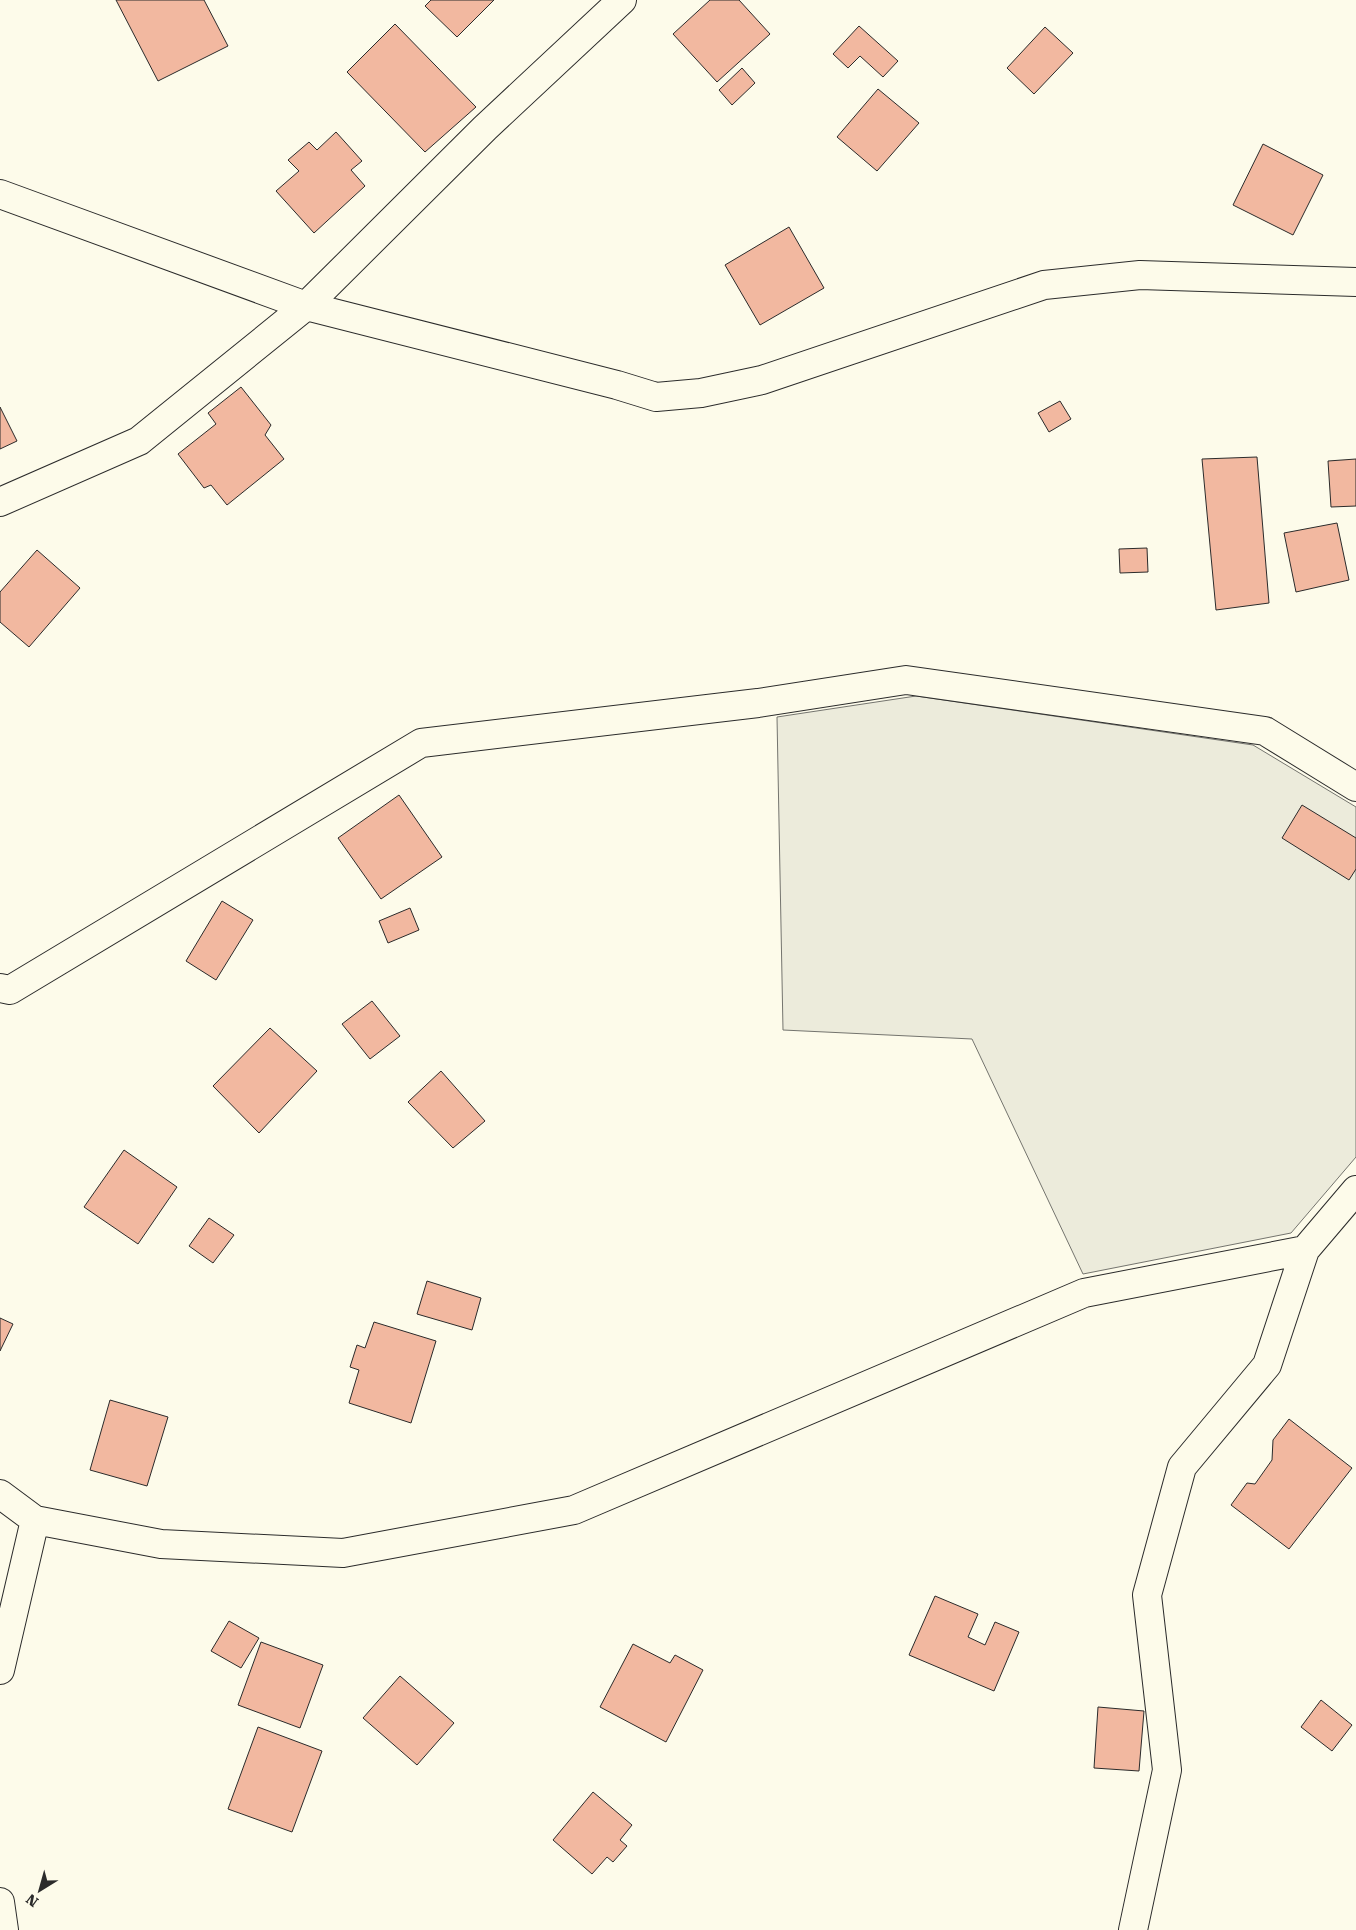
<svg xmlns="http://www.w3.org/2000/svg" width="1356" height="1930" font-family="'Roboto Serif',serif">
<rect width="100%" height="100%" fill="#fdfbea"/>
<path fill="#ecebdb" stroke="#74746e" d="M916,696l337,49 103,62v350l-65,76 -208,41 -111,-235 -189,-9 -6,-313z"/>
<path fill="#f2b8a0" stroke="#2b2b2b" d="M116,0h88l24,46 -70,35z
M431,0h63l-37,37 -32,-31z
M710,0h29l31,34 -53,48 -44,-48z
M395,24l81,83 -51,45 -78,-80z
M859,26l39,35 -15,16 -23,-21 -12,12 -15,-14z
M1045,27l28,26 -39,41 -27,-26z
M742,68l13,15 -23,22 -13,-15z
M878,89l41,34 -42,48 -40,-34z
M336,132l26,29 -11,9 14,16 -51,47 -38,-42 23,-20 -11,-11 21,-18 8,8z
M1263,144l60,31 -30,60 -60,-30z
M789,227l35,61 -64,37 -35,-60z
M241,387l30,38 -6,10 19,24 -57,46 -16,-20 -7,3 -26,-34 38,-30 -8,-11z
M1060,401l11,18 -22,13 -11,-19z
M0,407l17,34 -17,8z
M1257,457l12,146 -53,7 -14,-151z
M1356,459v47l-25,1 -3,-46z
M1337,523l12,57 -53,12 -12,-59z
M1147,548l1,24 -28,1 -1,-24z
M37,550l43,38 -51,59 -29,-25v-30z
M399,795l43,62 -61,42 -43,-61z
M1302,805l54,33v31l-7,11 -67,-42z
M222,901l31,19 -37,60 -30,-19z
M410,908l9,22 -31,13 -9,-22z
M372,1001l28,35 -30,23 -28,-35z
M270,1028l47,43 -58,62 -46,-47z
M441,1071l44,50 -32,27 -45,-46z
M124,1150l53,37 -39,57 -54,-37z
M209,1218l25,17 -21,28 -24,-17z
M427,1281l54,17 -9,32 -55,-16z
M0,1318l13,6 -13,27z
M374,1322l62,19 -25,82 -62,-20 10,-33 -9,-3 7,-22 8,3z
M110,1400l58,17 -21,69 -57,-16z
M1289,1419l63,49 -63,81 -58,-44 16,-22 8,1 17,-24 1,-20z
M935,1596l43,18 -10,23 17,8 10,-23 24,10 -25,59 -85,-36z
M229,1621l30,17 -18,30 -30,-17z
M261,1642l62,23 -23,63 -62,-23z
M633,1644l37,19 5,-8 28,15 -37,72 -66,-35z
M400,1676l54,47 -37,42 -54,-47z
M1321,1700l31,25 -20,26 -31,-24z
M1098,1707l46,4 -5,60 -45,-3z
M258,1727l64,24 -30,81 -64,-23z
M593,1792l39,33 -12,15 7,6 -14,16 -6,-5 -15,17 -39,-34z"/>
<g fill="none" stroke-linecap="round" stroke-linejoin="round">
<defs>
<path id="street" d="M0,194l306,112 311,79 39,12 45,-4 61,-13 282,-95 96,-10 216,7
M0,502l139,-61 167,-135 179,-178 137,-128
M0,1494l35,26 126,24 182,9 231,-43 510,-217 221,-43 51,-60
M0,1670l35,-150
M0,1902l4,28
M1133,1930l34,-160 -20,-175 35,-128 85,-102 38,-115"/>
<path id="secondary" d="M0,988l10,2 411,-247 337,-40 148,-23 359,51 91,56"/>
</defs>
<use href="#street" stroke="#2b2b2b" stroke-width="30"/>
<use href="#secondary" stroke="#2b2b2b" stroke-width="30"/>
<use href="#street" stroke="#fdfbea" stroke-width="28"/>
<use href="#secondary" stroke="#fdfbea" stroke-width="28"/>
</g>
<g transform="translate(40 1890) rotate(217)" stroke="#fdfbea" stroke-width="4" paint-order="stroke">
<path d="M0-4L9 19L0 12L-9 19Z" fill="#2b2b2b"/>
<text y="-8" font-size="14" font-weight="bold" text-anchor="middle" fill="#2b2b2b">N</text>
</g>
</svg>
